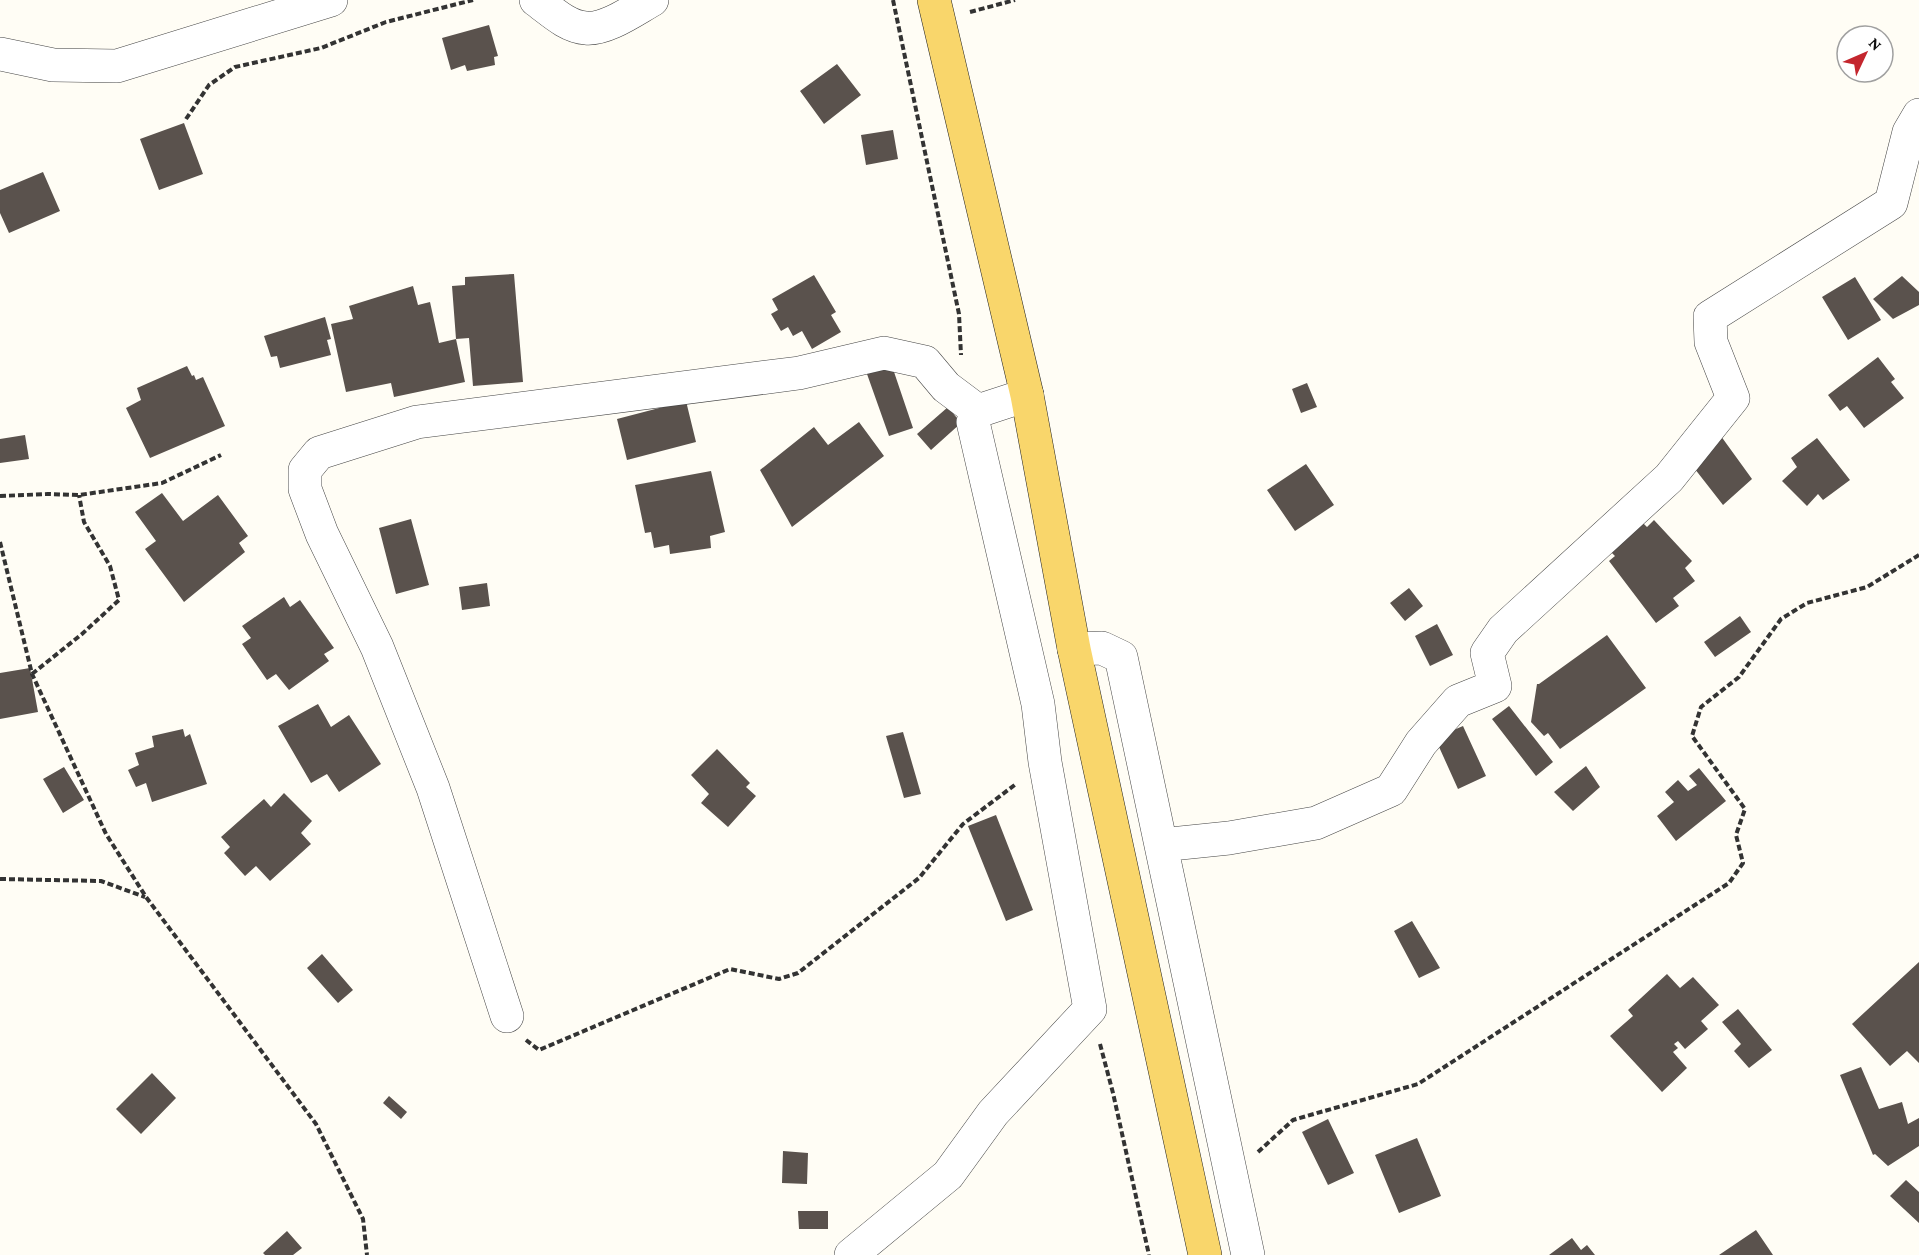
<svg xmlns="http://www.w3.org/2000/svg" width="1919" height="1255" font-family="'Crimson Pro',serif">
<rect width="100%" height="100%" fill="#fffdf5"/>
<path fill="#5a524d" d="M489,25l9,31 -4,1 1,8 -28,6 -2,-6 -14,5 -9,-32z
M837,64l24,31 -37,29 -24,-33z
M184,123l19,51 -44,16 -19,-51z
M893,130l5,29 -32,6 -5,-30z
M43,172l17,39 -51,22 -9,-20v-23z
M514,274l9,108 -50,4 -4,-48 -13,1 -4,-53 13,-1v-8z
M814,275l22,37 -5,3 10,17 -29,17 -10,-18 -9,5 -5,-9 -7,4 -10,-17 7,-4 -6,-11z
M1902,276l17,16v13l-26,14 -20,-20z
M1855,277l26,43 -33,20 -26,-43z
M413,286l5,19 12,-3 9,41 17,-4 9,43 -71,15 -3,-14 -45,9 -15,-68 22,-5 -4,-13z
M325,317l6,22 -4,1 4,15 -51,13 -3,-12 -6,1 -7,-21z
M1878,357l17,22 -4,3 13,16 -40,30 -17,-22 -7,5 -12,-16z
M187,366l5,10 2,-1 2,5 7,-3 22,49 -75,32 -24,-50 15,-8 -4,-12z
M892,366l21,62 -24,8 -22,-62z
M1307,383l10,24 -16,6 -9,-24z
M686,401l10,41 -69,18 -10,-41z
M948,407l13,16 -30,27 -14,-16z
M859,422l25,34 -92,71 -32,-57 54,-43 14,18z
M1718,432l34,47 -29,26 -32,-41z
M25,435l4,24 -29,4v-24z
M1817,438l33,42 -27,20 -5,-6 -11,12 -25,-25 15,-14 -6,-9z
M1306,464l28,41 -39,26 -28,-41z
M711,471l14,61 -15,4 1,12 -41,6 -1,-9 -15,3 -3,-16 -6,1 -10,-48z
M162,493l21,28 35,-26 30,41 -9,7 6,9 -61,50 -39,-53 11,-8 -21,-29z
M411,519l18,66 -33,9 -17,-66z
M1640,520l7,7 7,-7 38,41 -7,7 10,13 -22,17 6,8 -23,17 -47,-62 6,-5 -6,-6z
M487,583l3,23 -28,4 -3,-23z
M1409,588l14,18 -18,15 -15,-18z
M284,597l6,10 10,-7 34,48 -10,6 5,7 -40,29 -13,-16 -9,6 -25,-36 9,-6 -9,-12z
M1740,616l11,16 -36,25 -11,-15z
M1437,624l16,31 -23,11 -15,-30z
M1607,635l39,53 -86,61 -12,-16 -4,3 -13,-14 6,-38h2z
M30,668l8,44 -38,7v-46z
M318,704l13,23 18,-12 32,49 -42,28 -12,-18 -16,9 -33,-57z
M1509,706l44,56 -17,14 -44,-57z
M1463,726l23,50 -28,13 -23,-51z
M183,729l2,8 5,-3 17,50 -55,18 -6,-19 -10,4 -8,-17 11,-5 -4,-12 19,-6 -2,-11z
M903,732l18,62 -17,4 -18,-62z
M717,749l33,34 -4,4 10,9 -28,31 -27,-24 8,-9 -18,-19z
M1586,766l14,21 -27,24 -19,-19z
M64,767l20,33 -21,13 -20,-34z
M1699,768l27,33 -50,40 -19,-25 17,-14 -9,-10 13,-12 10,11 9,-6 -8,-9z
M284,793l28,28 -11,12 10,11 -41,37 -14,-15 -11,10 -21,-23 6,-6 -9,-10 43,-38 7,8z
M996,815l37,95 -27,11 -38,-95z
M1412,921l28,47 -21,10 -25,-47z
M322,954l31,36 -15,13 -31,-35z
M1919,962v101l-12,-12 -17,15 -38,-42z
M1667,974l13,14 13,-11 26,28 -18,16 7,8 -23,20 -7,-8 -4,3 4,4 -5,4 14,16 -25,24 -52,-56 23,-20 -5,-6z
M1738,1009l34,41 -23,18 -15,-17 7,-7 -19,-22z
M1861,1067l18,42 23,-7 6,22 11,-6v28l-31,20 -13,-12 -2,1 -33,-80z
M152,1073l24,25 -35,36 -25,-25z
M389,1096l18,16 -6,7 -18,-16z
M1328,1119l26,54 -26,12 -26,-53z
M1417,1138l24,58 -42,17 -24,-58z
M783,1151l25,2 -1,31 -25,-1z
M1906,1180l13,12v31l-29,-27z
M798,1211h30v18h-29z
M1756,1230l17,25h-54z
M287,1231l15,17 -9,7h-28l-2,-2z
M1572,1238l9,12 6,-5 8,10h-46z"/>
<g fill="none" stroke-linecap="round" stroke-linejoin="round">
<defs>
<path id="minor" d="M536,0c14,10 31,27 50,28 20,2 48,-18 66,-28
M0,54l53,11 64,1 214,-66
M1074,649l28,-1 19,9 127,598
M1161,845l68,-7 87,-15 75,-33 30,-47 37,-42 37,-15 -8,-33 16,-23 166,-152 64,-80 -22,-56 -1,-25 181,-114 18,-71 10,-17
M507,1016l-74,-228 -56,-141 -55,-113 -17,-45v-19l14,-17 98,-31 382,-49 85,-20 41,9 21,25 32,24
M851,1255l97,-80 45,-62 97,-104 -45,-247 -7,-58 -65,-282 5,-11 49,-16"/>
<path id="major" d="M934,0l93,395 47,254 131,606"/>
</defs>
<use href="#minor" stroke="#444" stroke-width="34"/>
<use href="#major" stroke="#222" stroke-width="34"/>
<path stroke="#333" stroke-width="4" stroke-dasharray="6 3" stroke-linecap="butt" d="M893,0l66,314 2,41
M970,12l45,-12
M186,119l23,-34 26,-18 86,-19 65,-26 87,-22
M0,496l48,-2 31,1 83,-12 59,-28
M0,542l32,132 74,160 40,63 170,227 47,95 4,36
M32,674l50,-40 37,-34 -9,-34 -26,-44 -5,-27
M0,879l101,2 44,16
M526,1040l13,10 191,-81 49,10 19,-6 121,-95 44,-54 53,-40
M1100,1044l13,49 36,162
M1258,1152l35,-32 125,-36 311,-201 14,-20 -7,-28 9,-26 -53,-73 9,-29 38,-30 42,-58 26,-16 60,-16 52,-32"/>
<use href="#minor" stroke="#fff" stroke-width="33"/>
<use href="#major" stroke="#f9d66b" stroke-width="33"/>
</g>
<g transform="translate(1865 54) rotate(46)"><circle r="28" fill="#ffffff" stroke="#a0a0a0" stroke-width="1.5"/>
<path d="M0-4.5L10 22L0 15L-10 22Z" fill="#c4262e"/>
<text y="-9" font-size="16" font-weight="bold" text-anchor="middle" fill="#111111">N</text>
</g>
</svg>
